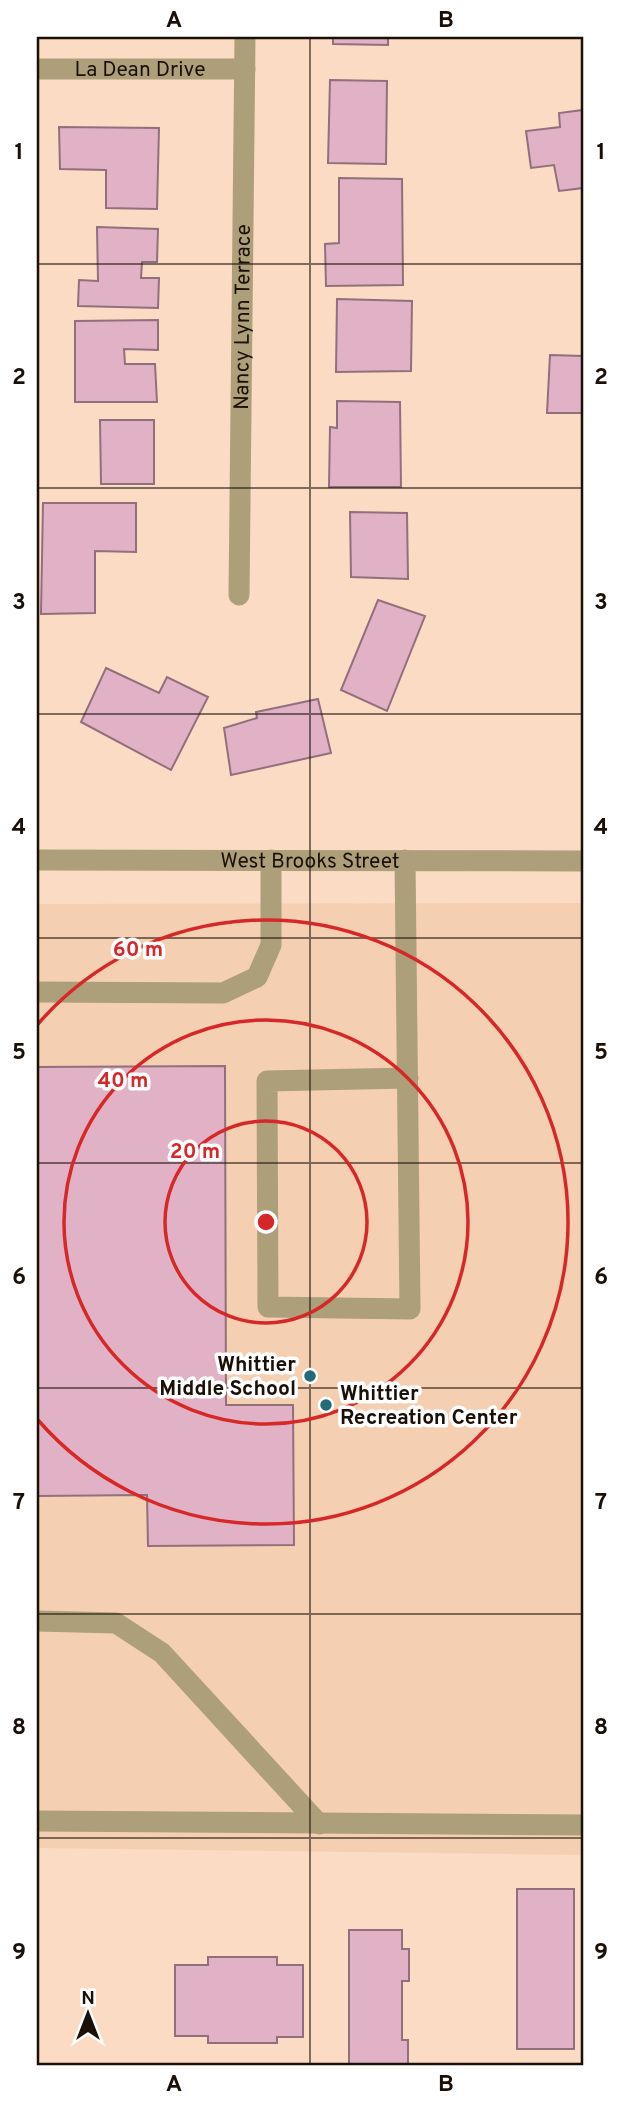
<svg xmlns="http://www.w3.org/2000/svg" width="620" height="2102" font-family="Overpass,sans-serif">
<rect width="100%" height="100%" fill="#fbdbc3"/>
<path fill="#f5cfb2" d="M583,903v952l-546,-7v-944z"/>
<path fill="#e1b2c5" stroke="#926f7d" stroke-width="2" d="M333,37h55v8l-55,-1z
M330,80l57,1 -1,83 -58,-1z
M583,110v78l-24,3 -5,-26 -23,3 -5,-37 34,-4 -1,-14z
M59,127l100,1 -2,81 -51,-1v-38l-46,-1z
M339,178l63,1 1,106 -77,1 -1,-42 14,-1z
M97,227l61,2 -1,33h-15l-1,16h18l-1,30 -80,-2 1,-26 19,1z
M337,299l75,2 -1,70 -75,1z
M158,320v30l-34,-1 1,15h30l2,38h-82v-81z
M550,355l33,1v57h-36z
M337,401l63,1 1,85h-72l1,-60 7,1z
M100,420h54v64h-53z
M43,503h93v49l-41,-1v62l-54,1z
M350,512l57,1 1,66 -57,-2z
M378,600l47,16 -38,95 -46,-21z
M106,668l53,25 8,-16 41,20 -37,73 -90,-48z
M318,699l13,54 -100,22 -7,-47 33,-10 -1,-6z
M225,1066l1,339h67l1,140 -146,1 -1,-51 -110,1v-429z
M517,1889h57v160h-57z
M349,1930h53v19h7v32h-7v59h6v25h-59z
M208,1957h69v8h26v72h-26v6h-69v-7h-33v-71h33z"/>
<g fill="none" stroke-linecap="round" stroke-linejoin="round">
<g stroke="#ac9f79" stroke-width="21">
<path id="s1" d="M37,69h208"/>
<path id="s2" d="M239,595l6,-558"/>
<path id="s3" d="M37,860l546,1"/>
<path d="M405,860l5,449 -142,-2 -1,-226 141,-3"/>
<path d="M37,992l186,1 34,-16 14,-32v-85"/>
<path d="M37,1621l79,2 46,30 157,171"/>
<path d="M37,1821l546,4"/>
</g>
</g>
<path fill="none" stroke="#1b1008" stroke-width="2" stroke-opacity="0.55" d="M310,37v2028M37,264h546M37,488h546M37,714h546M37,938h546M37,1163h546M37,1388h546M37,1614h546M37,1838h546"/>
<g fill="none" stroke="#d62828" stroke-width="3.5">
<circle cx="266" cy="1222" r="101"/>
<circle cx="266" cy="1222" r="202"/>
<path d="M38 1024A302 302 0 1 1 38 1420"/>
</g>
<g fill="#236b78" stroke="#fff" stroke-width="2.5">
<circle cx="310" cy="1376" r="7"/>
<circle cx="326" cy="1405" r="7"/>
</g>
<g text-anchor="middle" stroke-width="7" stroke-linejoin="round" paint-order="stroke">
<g font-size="21" fill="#1b1008" stroke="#fff">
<text dy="7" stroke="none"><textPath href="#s1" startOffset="103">La Dean Drive</textPath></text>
<text dy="7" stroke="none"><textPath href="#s2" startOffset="278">Nancy Lynn Terrace</textPath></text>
<text dy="7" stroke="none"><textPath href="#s3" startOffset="273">West Brooks Street</textPath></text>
</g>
<g font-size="21" font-weight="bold" fill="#1b1008" stroke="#fff" text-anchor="end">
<text x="296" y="1371">Whittier<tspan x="296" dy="24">Middle School</tspan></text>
<text x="340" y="1400" text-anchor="start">Whittier<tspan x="340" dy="24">Recreation Center</tspan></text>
</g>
</g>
<circle cx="266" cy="1222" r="10" fill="#d62828" stroke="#fff" stroke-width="3.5"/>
<g font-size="21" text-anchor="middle" font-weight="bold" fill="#d62828" stroke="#fff" stroke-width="7" stroke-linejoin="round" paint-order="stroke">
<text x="138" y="956">60 m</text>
<text x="123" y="1087">40 m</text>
<text x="195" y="1158">20 m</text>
</g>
<rect width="620" height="2102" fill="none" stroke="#ffffff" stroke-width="77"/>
<g transform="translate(88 2014)" stroke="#ffffff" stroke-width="5" paint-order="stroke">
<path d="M0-5L12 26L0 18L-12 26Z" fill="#1b1008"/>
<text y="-10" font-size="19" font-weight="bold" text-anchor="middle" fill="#1b1008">N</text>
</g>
<rect x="38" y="38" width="544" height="2026" fill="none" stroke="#1b1008" stroke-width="2.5"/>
<g font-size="23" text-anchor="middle" font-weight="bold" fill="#1b1008">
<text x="174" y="27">A</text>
<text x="446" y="27">B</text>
<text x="19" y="159">1</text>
<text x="601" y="159">1</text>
<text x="19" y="384">2</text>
<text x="601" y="384">2</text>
<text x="19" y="609">3</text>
<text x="601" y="609">3</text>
<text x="19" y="834">4</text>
<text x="601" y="834">4</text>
<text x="19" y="1059">5</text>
<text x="601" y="1059">5</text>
<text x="19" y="1284">6</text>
<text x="601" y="1284">6</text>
<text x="19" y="1509">7</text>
<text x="601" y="1509">7</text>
<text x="19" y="1734">8</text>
<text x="601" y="1734">8</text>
<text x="19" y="1959">9</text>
<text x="601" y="1959">9</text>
<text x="174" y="2091">A</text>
<text x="446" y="2091">B</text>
</g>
</svg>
